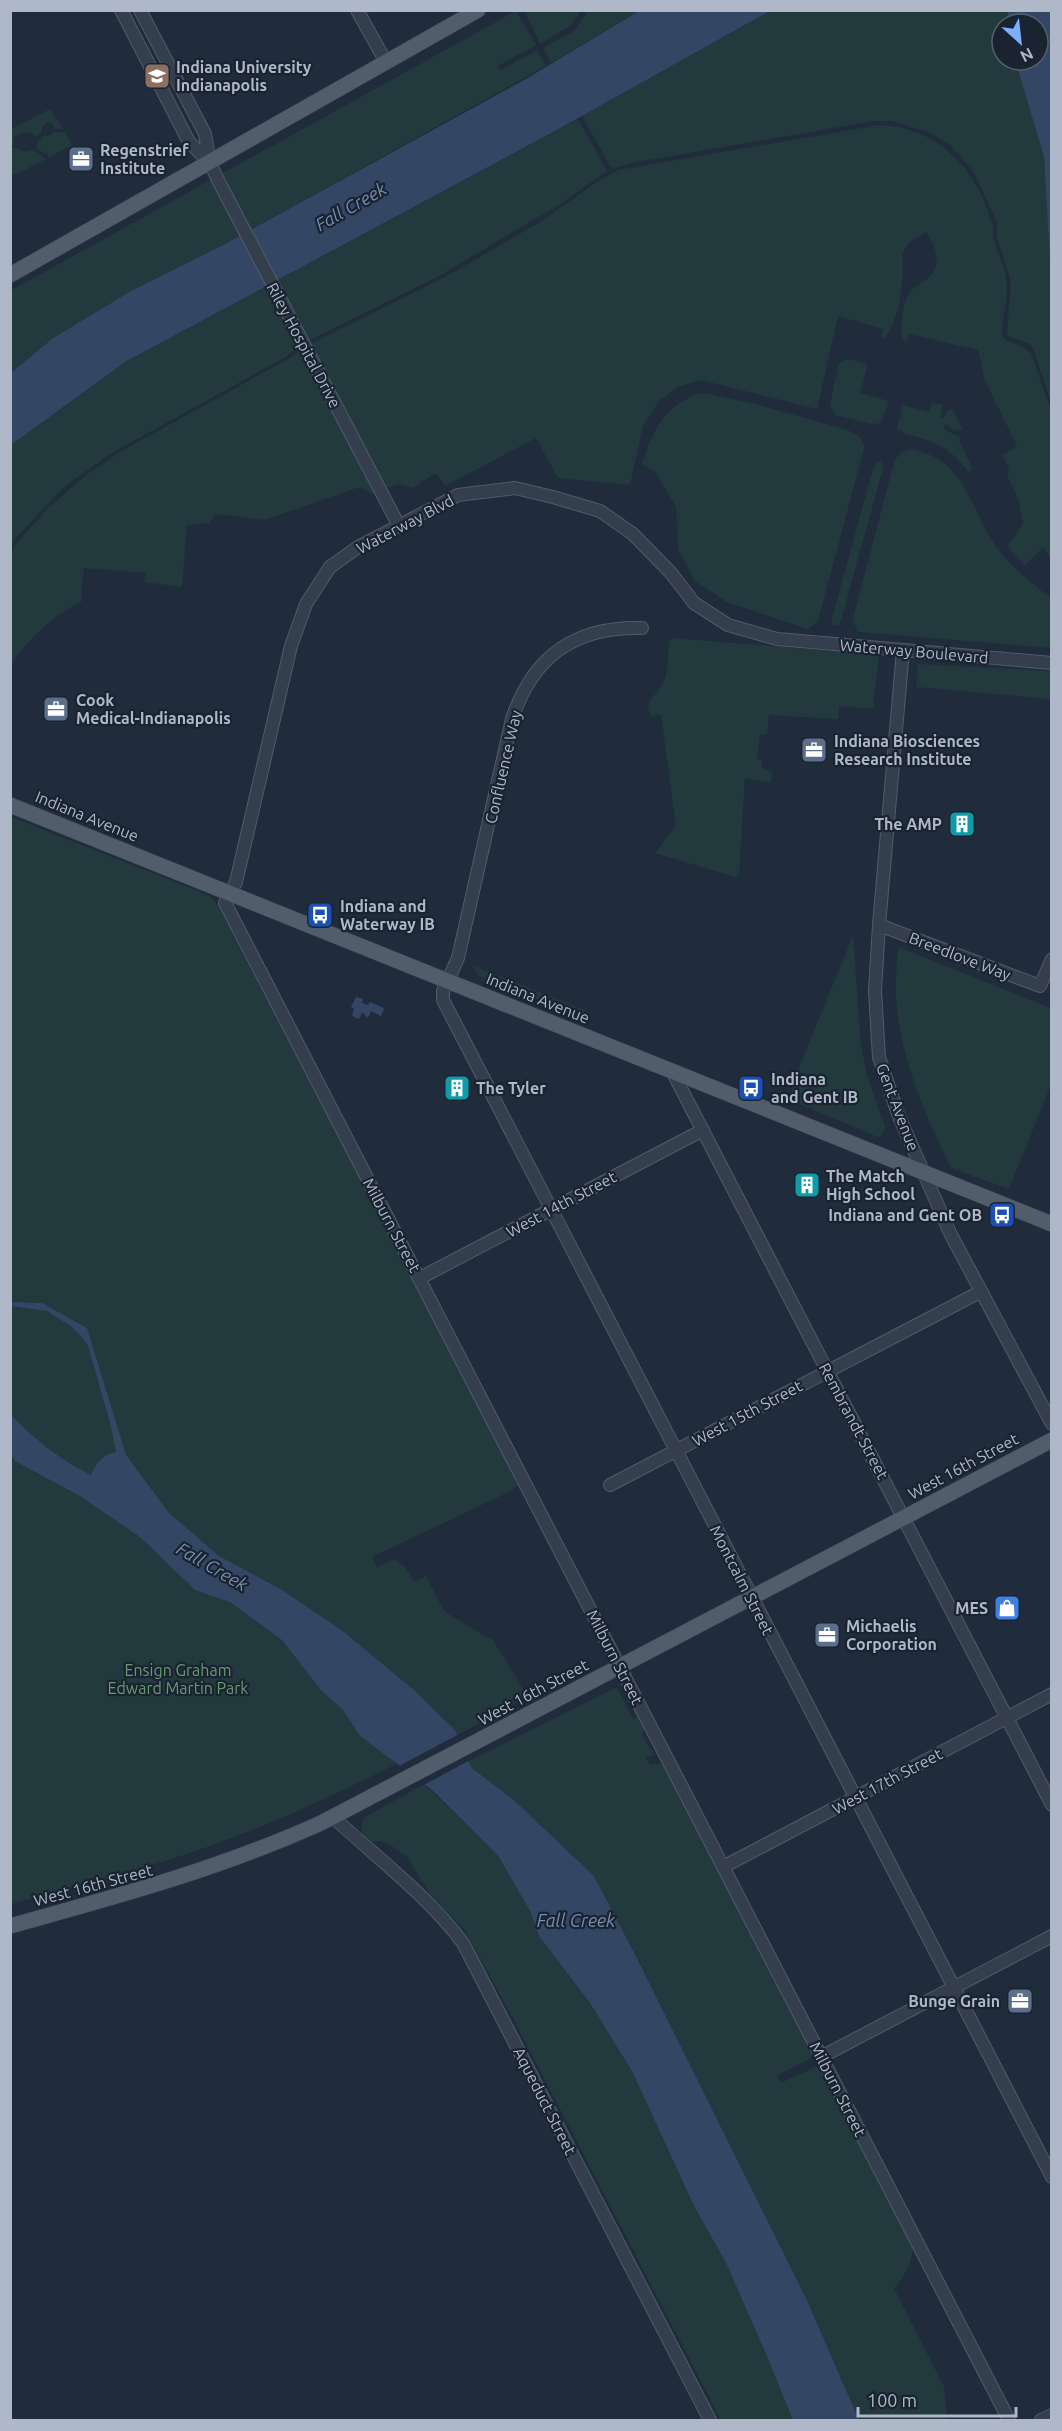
<svg xmlns="http://www.w3.org/2000/svg" width="1062" height="2431" font-family="Ubuntu,sans-serif">
<rect width="100%" height="100%" fill="#202c3c"/>
<path fill="#22393d" d="M516,11l20,34 -38,21 3,4 36,-20 9,16 -321,178 -94,47 -78,47 -42,35 -1,-82z
M532,11v-1l49,1 -10,14 -31,19 -14,-30z
M588,11h51l-88,52 -8,-15 31,-17z
M770,11h238v13h-6v36h13l29,97 8,118 -1,128 -18,-55 -3,-4 -21,-8 -2,-3 4,-51 -14,-45v-15l-24,-51 -23,-26 -21,-13 -37,-11h-18l-242,42 -18,5 -4,-2 -28,-50z
M50,109l13,20h-8l-2,-5 -5,-2 -6,5 -1,6 -4,4 -9,-5 -10,2 -5,5 1,5 -3,3v-18z
M578,119l29,52 -48,34 -120,71 -135,67 -20,15 -174,96 -46,33 -53,56v-98l114,-83z
M879,125c58,2 98,43 113,98 2,6 0,12 2,18 4,14 13,29 13,44 1,17 -6,34 -5,51l6,5 15,6 8,6 20,58v147l-8,-11 -18,18 -18,-19 16,-22 -4,-23 -12,-26 2,-5 -6,-15 14,-9 -32,-65 -7,-31 -69,-16 -3,9 -5,-8c1,-14 1,-30 8,-42 5,-6 13,-10 19,-15 15,-12 7,-33 -2,-46l-14,8 -10,13c3,25 -2,65 -17,85l-4,-1 2,-8 -45,-13 -21,93 -116,-29 -23,7 -19,14 -16,25 -13,59 -72,-7 -22,-40 -91,48 -8,-12 -5,1 -19,13 -15,-4 -26,10 -10,-6h-5l-93,32 -48,-6 -7,9 -22,2 -5,62 -38,-5 2,-9 -62,-5 -3,23 1,10c-30,16 -52,36 -71,63v-114l37,-42 38,-33 39,-26 163,-90 20,-14 135,-67 99,-57 53,-38 23,-13z
M54,132h11l7,13 -22,12 -14,-9 2,-7 5,-5h7z
M16,147l9,5 9,-2 12,9 -29,15 -6,-1 1,-24z
M848,359l20,5 -8,29 29,8 -9,23 -6,-1v2l-38,-10 -6,-11 9,-41z
M697,394h12l46,10 93,26 11,6 6,9 -47,176 -10,8 -81,-27 -32,-21 -17,-32 -2,-42 -20,-34 -14,-9c11,-34 21,-56 55,-70z
M932,403l11,1 -3,13 3,2 5,-9 4,-1 11,22 -11,-2 -6,-5 -3,5 19,9 -3,2 14,30 -5,2c-16,-25 -38,-32 -66,-39l1,-2 -7,-2 5,-14v-11l28,8z
M912,449c55,12 56,56 83,96 14,21 38,38 56,54v49l-194,-16v-4l-5,-6 43,-163 9,-8z
M880,461l4,4 -43,155 -2,5h-5l-3,-3 42,-153 3,-7z
M673,638l206,17 -6,54 -34,-3 -1,13 -69,-4 -2,19h-7l-3,25h5v9l10,5 -1,10 -26,-5 -6,96 -4,3 -80,-24 21,-27 -15,-111 -10,1 -3,-6 2,-11c21,-17 17,-34 19,-59z
M918,664l133,7v28l-135,-12z
M11,817l192,76 8,4 6,7 302,580 -8,7 -139,66 5,10 18,-8 11,9 8,14 12,-6 18,35 44,27 3,-1 37,59 -72,40 -1,-2c-81,42 -162,83 -248,113 -64,23 -131,39 -196,57z
M853,935l8,111 6,29 18,52 -3,8 -4,2 -88,-37 5,-22z
M898,947l153,61v77l-42,104 -58,-21c-27,-55 -50,-108 -55,-170 -1,-17 1,-34 2,-51z
M472,965l112,45 -2,8 -103,-42z
M624,1686l21,39 -3,10 12,20 -8,3 4,7 15,-2 148,290 -4,6 -32,16 4,8 34,-16h6l93,177c-3,19 -7,30 -20,44l50,99 3,33h-88l-53,-122 -171,-345 -41,-77 -79,-75 -43,-33 -3,-7 148,-74 16,32 4,-1 -16,-31z
M424,1784l75,73 32,56 8,23 51,67 27,41 15,27 62,135 32,57 40,91 27,66h-72l-206,-398 -50,-92 -35,-36 -23,-37 -18,-13 -11,-3 -6,2c-9,-8 -15,-15 -7,-26z"/>
<path fill="#334764" d="M639,11h131l-215,120 -430,231 -114,83v-72l42,-35 78,-47 94,-47 301,-165z
M1008,11h43v264l-7,-118 -29,-97h23v-36h-30z
M356,997l7,2 -1,4 6,2 2,-3 14,6 -3,8 -10,-5 -3,7 -6,-6 -3,7 -7,-3 2,-7 -3,-2z
M11,1302l31,1 45,25 39,127 43,58 50,43 63,34 62,42 71,59 40,39 17,38 43,33 79,75 41,78 171,344 53,122h-66l-27,-66 -40,-91 -32,-57 -62,-135 -42,-68 -51,-67 -8,-23 -32,-56 -67,-67 -72,-54 -17,-26 -22,-20 -39,-50 -52,-38 -35,-12 -55,-53 -60,-41 -65,-35 -4,-6 -1,-40c26,24 49,45 81,60 6,-13 10,-19 25,-23l-6,-30 -23,-79 -15,-16 -25,-16 -36,-5z"/>
<path fill="#202c3c" d="M459,1734l13,25 -50,27 -25,-19z"/>
<g fill="none" stroke-linecap="round" stroke-linejoin="round">
<defs>
<path id="minor" d="M121,10l68,132 21,21
M140,10l65,124 5,29 8,17 181,346
M357,10l29,52
M642,628c-67,-2 -109,28 -130,91l-54,239 -15,33v9l609,1177
M903,650l-24,275 -4,66 4,66 19,57 52,119 102,191
M879,925l161,61 12,-27
M672,1071l380,734
M420,1278l283,-148
M610,1485l370,-193
M333,1817c44,41 94,78 130,126l247,477
M723,1867l329,-173
M821,2057l231,-121
M1009,2420l-784,-1517 11,-21 55,-236 15,-42 24,-37 28,-20 100,-52 57,-7 38,9 47,14 33,23 38,39 23,30 34,22 49,14 275,24
M1041,2420l11,-5"/>
<path id="major" d="M10,275l468,-265
M10,805l1042,419
M10,1926c108,-30 209,-57 311,-103l731,-383"/>
</defs>
<use href="#minor" stroke="#525b6a" stroke-width="14"/>
<use href="#major" stroke="#3e4755" stroke-width="16"/>
<use href="#minor" stroke="#343e4c" stroke-width="12"/>
<use href="#major" stroke="#525d6c" stroke-width="15"/>
</g>
<defs>
<symbol id="university-square" viewBox="-11 -11 22 22"><rect x="-9" y="-9" width="18" height="18" rx="4" fill="#8d6e63" stroke="#1a2330"/><path d="M0-5L7-2L0 1L-7-2ZM-4 1L0 2.5L4 1V4Q0 6-4 4Z" fill="#fff"/></symbol>
<symbol id="office-square" viewBox="-11 -11 22 22"><rect x="-9" y="-9" width="18" height="18" rx="4" fill="#5c6f8a" stroke="#1a2330"/><path d="M-6-3h4V-5.5h4V-3h4V5H-6ZM-1-4.5V-3h2v-1.5ZM-6 0V1H6V0Z" fill="#fff"/></symbol>
<symbol id="building-square" viewBox="-11 -11 22 22"><rect x="-9" y="-9" width="18" height="18" rx="4" fill="#0f9aa8" stroke="#1a2330"/><path d="M-4-6H4V6H1V3H-1V6H-4ZM-2.5-4.3h1.7v1.8h-1.7ZM.8-4.3h1.7v1.8H.8ZM-2.5-1h1.7V.8h-1.7ZM.8-1h1.7V.8H.8Z" fill="#fff"/></symbol>
<symbol id="bus-square" viewBox="-11 -11 22 22"><rect x="-9" y="-9" width="18" height="18" rx="4" fill="#1a4fb4" stroke="#1a2330"/><path d="M-5-6H5V4H4V6H2V4H-2V6H-4V4H-5ZM-3.5-4V0h7V-4ZM-3.5 1.2v1.5H-2V1.2ZM2 1.2v1.5H3.5V1.2Z" fill="#fff"/></symbol>
<symbol id="shop-square" viewBox="-11 -11 22 22"><rect x="-9" y="-9" width="18" height="18" rx="4" fill="#3f7fe0" stroke="#1a2330"/><path d="M-5-2.5h2.3a2.7 3.5 0 0 1 5.4 0H5L5.5 6h-11ZM-1.5-2.5h3a1.5 2.3 0 0 0-3 0Z" fill="#fff"/></symbol>
</defs>
<g fill-rule="evenodd">
<use href="#university-square" x="142" y="61" width="30" height="30"/>
<use href="#office-square" x="66" y="144" width="30" height="30"/>
<use href="#office-square" x="41" y="694" width="30" height="30"/>
<use href="#office-square" x="799" y="735" width="30" height="30"/>
<use href="#building-square" x="947" y="809" width="30" height="30"/>
<use href="#bus-square" x="305" y="900" width="30" height="30"/>
<use href="#building-square" x="442" y="1073" width="30" height="30"/>
<use href="#bus-square" x="736" y="1073" width="30" height="30"/>
<use href="#building-square" x="792" y="1170" width="30" height="30"/>
<use href="#bus-square" x="987" y="1200" width="30" height="30"/>
<use href="#shop-square" x="992" y="1593" width="30" height="30"/>
<use href="#office-square" x="812" y="1620" width="30" height="30"/>
<use href="#office-square" x="1005" y="1986" width="30" height="30"/>
</g>
<g text-anchor="middle" stroke-width="4.5" stroke-linejoin="round" paint-order="stroke">
<g font-size="16" font-weight="bold" fill="#afb8c8" stroke="#1a2330" text-anchor="start">
<text x="176" y="73">Indiana University<tspan x="176" dy="18">Indianapolis</tspan></text>
<text x="100" y="156">Regenstrief<tspan x="100" dy="18">Institute</tspan></text>
<text x="76" y="706">Cook<tspan x="76" dy="18">Medical-Indianapolis</tspan></text>
<text x="834" y="747">Indiana Biosciences<tspan x="834" dy="18">Research Institute</tspan></text>
<text x="942" y="830" text-anchor="end">The AMP</text>
<text x="340" y="912">Indiana and<tspan x="340" dy="18">Waterway IB</tspan></text>
<text x="771" y="1085">Indiana<tspan x="771" dy="18">and Gent IB</tspan></text>
<text x="476" y="1094">The Tyler</text>
<text x="826" y="1182">The Match<tspan x="826" dy="18">High School</tspan></text>
<text x="982" y="1221" text-anchor="end">Indiana and Gent OB</text>
<text x="988" y="1614" text-anchor="end">MES</text>
<text x="846" y="1632">Michaelis<tspan x="846" dy="18">Corporation</tspan></text>
<text x="1000" y="2007" text-anchor="end">Bunge Grain</text>
</g>
<g font-size="16" fill="#afb8c8" stroke="#1a2330">
<text transform="translate(304 345) rotate(62)" y="6">Riley Hospital Drive</text>
<text transform="translate(405 524) rotate(-28)" y="6">Waterway Blvd</text>
<text transform="translate(914 651) rotate(5)" y="6">Waterway Boulevard</text>
<text transform="translate(503 767) rotate(-77)" y="6">Confluence Way</text>
<text transform="translate(87 816) rotate(22)" y="6">Indiana Avenue</text>
<text transform="translate(960 956) rotate(21)" y="6">Breedlove Way</text>
<text transform="translate(538 998) rotate(22)" y="6">Indiana Avenue</text>
<text transform="translate(898 1107) rotate(69)" y="6">Gent Avenue</text>
<text transform="translate(561 1204) rotate(-28)" y="6">West 14th Street</text>
<text transform="translate(392 1225) rotate(62)" y="6">Milburn Street</text>
<text transform="translate(747 1413) rotate(-28)" y="6">West 15th Street</text>
<text transform="translate(854 1421) rotate(62)" y="6">Rembrandt Street</text>
<text transform="translate(963 1466) rotate(-28)" y="6">West 16th Street</text>
<text transform="translate(742 1580) rotate(63)" y="6">Montcalm Street</text>
<text transform="translate(615 1657) rotate(63)" y="6">Milburn Street</text>
<text transform="translate(533 1692) rotate(-28)" y="6">West 16th Street</text>
<text transform="translate(887 1781) rotate(-28)" y="6">West 17th Street</text>
<text transform="translate(93 1885) rotate(-15)" y="6">West 16th Street</text>
<text transform="translate(838 2089) rotate(63)" y="6">Milburn Street</text>
<text transform="translate(545 2101) rotate(63)" y="6">Aqueduct Street</text>
</g>
<g font-size="16" fill="#659b72" stroke="#1a2330">
<text x="178" y="1676">Ensign Graham<tspan x="178" dy="18">Edward Martin Park</tspan></text>
</g>
<g font-size="18" font-style="italic" fill="#758eb2" stroke="#1a2330">
<text transform="translate(351 207) rotate(-30)" y="6">Fall Creek</text>
<text transform="translate(212 1567) rotate(30)" y="6">Fall Creek</text>
<text x="576" y="1927">Fall Creek</text>
</g>
</g>
<rect width="1062" height="2431" fill="none" stroke="#afb8c8" stroke-width="24"/>
<g transform="translate(1020 42) rotate(153)"><circle r="28" fill="#1a2330" stroke="#565f6d" stroke-width="1.5"/>
<path d="M0-4.5L10 22L0 15L-10 22Z" fill="#7daeff"/>
<text y="-9" font-size="16" font-weight="bold" text-anchor="middle" fill="#afb8c8">N</text>
</g>
<path d="M858 2407v9h158v-9" fill="none" stroke="#afb8c8" stroke-width="3"/>
<text x="867" y="2407" font-size="18" fill="#afb8c8" stroke="#1a2330" stroke-width="4.5" paint-order="stroke">100 m</text>
</svg>
